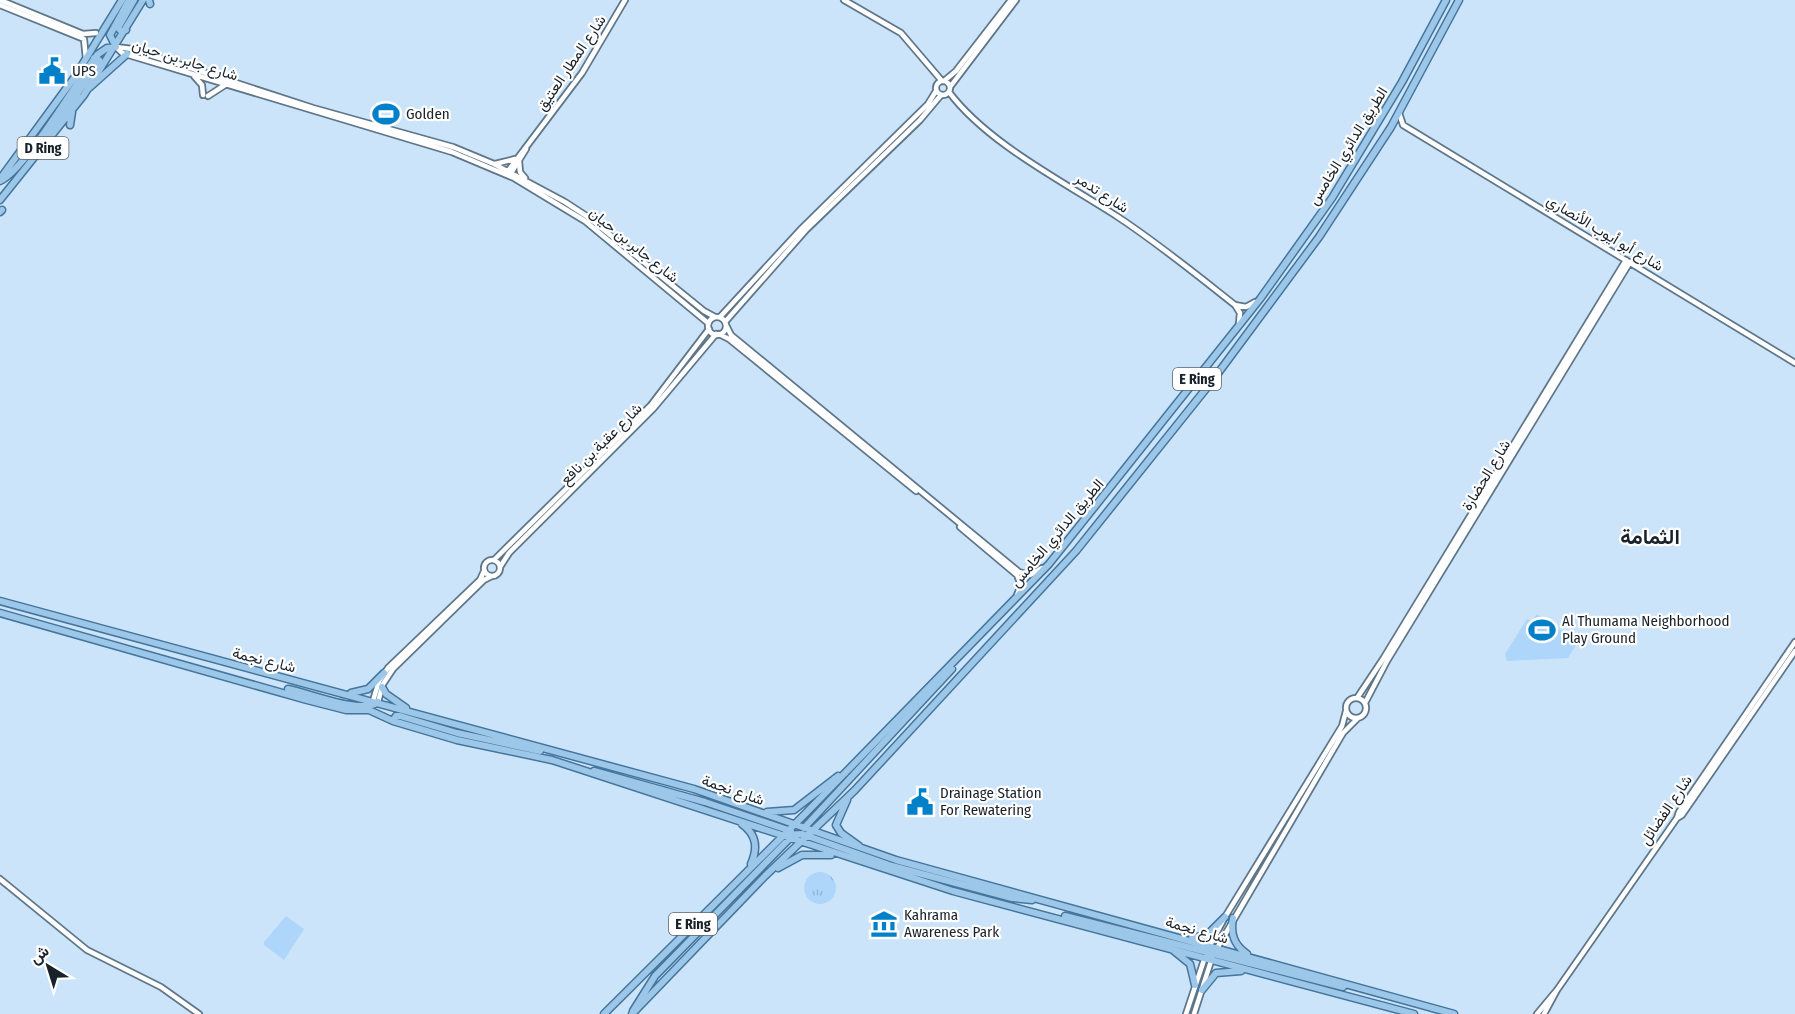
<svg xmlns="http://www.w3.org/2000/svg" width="1795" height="1014" font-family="'Fira Sans Condensed',Vazirmatn,sans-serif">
<defs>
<pattern id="grass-tufts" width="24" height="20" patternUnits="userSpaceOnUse" patternTransform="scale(1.5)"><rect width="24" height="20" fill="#add6fa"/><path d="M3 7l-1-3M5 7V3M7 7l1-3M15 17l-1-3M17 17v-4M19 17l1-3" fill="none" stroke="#94b7d6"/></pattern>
</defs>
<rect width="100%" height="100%" fill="#cbe4fa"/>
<path fill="url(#grass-tufts)" d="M804 888a16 16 0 1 1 32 0a16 16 0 1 1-32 0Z"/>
<path fill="#add6fa" d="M1537,614l41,28 -10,16 -61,3 -2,-7 22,-35 5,2z
M286,916l18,13 -20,31 -20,-15v-3z"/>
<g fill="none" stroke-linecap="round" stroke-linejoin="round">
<defs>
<path id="tertiary" d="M0,0l83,34 13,-1
M844,0l57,33 41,48
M0,5l84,34 2,20
M116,47l16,2 181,59 140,39 41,17 71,38 23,15 116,94 11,6
M116,47l6,6 330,99 62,26 71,43 123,102
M194,76l8,9 1,10
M936 88a7 7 0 1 1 14 0a7 7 0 1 1-14 0Z
M944,81l12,-10 55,-71
M950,87l66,-87
M949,92c38,51 115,90 169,125 41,27 79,58 117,88l5,8 -1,10
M208,96l17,-11
M1399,113l4,12 392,238
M519,161l1,11 5,6
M495,164l20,-5
M508,171l74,-98 43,-73
M511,173l15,-24
M1235,305l11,2 9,-5
M720,317l82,-89 126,-124 8,-13
M708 326a9 9 0 1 1 18 0a9 9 0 1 1-18 0Z
M725,322l81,-92 114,-110 21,-25
M726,325l5,10 288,237 11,3 12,-7
M719,334l10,5 187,152
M960,527l57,48 4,10 -4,10
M484 568a8 8 0 1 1 16 0a8 8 0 1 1-16 0Z
M494,560l157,-155 58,-76
M500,567l9,-14 144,-144 63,-75
M1346 708a10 10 0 1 1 20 0a10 10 0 1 1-20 0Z
M1357,698l26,-39 243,-399
M378,702l5,-18 10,-15 91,-89 8,-4
M1365,703l22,-42 243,-399
M372,704l7,-23 9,-13 92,-88 4,-9
M1677,818l5,-3 113,-164
M0,879l87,71 74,37 38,27
M1208,949l17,-32 117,-191 4,-15
M1216,950l127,-217 15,-15
M1186,1014l19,-57
M1194,1014l18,-56
M1537,1014l20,-24 120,-172 2,-6 116,-170
M1544,1014l13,-24"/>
<path id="primary" d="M149,0l1,4
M126,30l-5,1 -3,-3 16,-28
M116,47l-6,-12 19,-35
M89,88l38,-34
M70,125l2,-13
M46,140l52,-77 1,-3 -5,-2
M0,179l74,-101 48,-78
M0,181c25,-11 77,-100 97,-126l10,-7 9,-1
M0,200l84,-105 59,-95
M0,212l2,-2
M0,601l694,188 202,71 558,154
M0,613l307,87 39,10h23l24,11 64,19 95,20 401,131 461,123
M382,687l4,7 20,14
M288,689c21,4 73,26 90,13
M351,693l17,-4 16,-16
M393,721l3,-5h4l57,17 83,18
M594,771l111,31 86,29
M847,800l-11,25 5,8 18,13
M767,812l27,-2 44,-34
M742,824c15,11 16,24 9,40
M804,828l148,-159
M785,835l17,-1 90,32 120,32 20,2
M778,868l24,-13h29
M1065,916l142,36 10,-4
M1233,918c-3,16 1,27 14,36
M1192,938l15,-3 18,-18
M1174,951l16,13 5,21
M1208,956l6,-2 129,33
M1202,990l14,-17 25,-2
M633,1011l22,-35 136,-139
M604,1014l201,-200 244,-250 211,-265 72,-101 70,-116 44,-82
M632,1014l133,-138 90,-86 221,-239 137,-171 106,-143 72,-110 68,-127"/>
</defs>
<use href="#tertiary" stroke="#5f7689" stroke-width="8"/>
<use href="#primary" stroke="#44759c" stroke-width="9"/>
<use href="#tertiary" stroke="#fff" stroke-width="4.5"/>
<use href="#primary" stroke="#9dc7e8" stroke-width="6"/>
</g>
<defs>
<symbol id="civic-bare" viewBox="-9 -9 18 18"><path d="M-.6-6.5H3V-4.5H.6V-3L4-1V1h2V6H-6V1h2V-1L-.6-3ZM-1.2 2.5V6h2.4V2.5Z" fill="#0080c8" stroke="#fff" stroke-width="2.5" paint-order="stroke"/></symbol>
<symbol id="stadium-bare" viewBox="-9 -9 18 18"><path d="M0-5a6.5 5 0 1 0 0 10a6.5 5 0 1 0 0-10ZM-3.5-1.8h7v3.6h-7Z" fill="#0080c8" stroke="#fff" stroke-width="2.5" paint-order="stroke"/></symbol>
<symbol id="museum-bare" viewBox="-9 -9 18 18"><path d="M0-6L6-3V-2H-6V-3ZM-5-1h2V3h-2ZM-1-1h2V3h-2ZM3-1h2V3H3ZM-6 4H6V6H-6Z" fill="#0080c8" stroke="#fff" stroke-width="2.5" paint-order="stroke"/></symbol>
</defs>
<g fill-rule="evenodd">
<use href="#civic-bare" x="33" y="52" width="38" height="38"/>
<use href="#stadium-bare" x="367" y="95" width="38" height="38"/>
<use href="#stadium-bare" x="1523" y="611" width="38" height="38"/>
<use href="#civic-bare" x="901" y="783" width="38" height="38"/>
<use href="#museum-bare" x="865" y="905" width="38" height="38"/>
</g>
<g text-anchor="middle" stroke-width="4.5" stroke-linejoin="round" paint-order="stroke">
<g fill="#fff" stroke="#5e646a" stroke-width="1.5">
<rect x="17.5" y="137" width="51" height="22" rx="4.5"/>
<rect x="1173" y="368" width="48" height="22" rx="4.5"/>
<rect x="669" y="913" width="48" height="22" rx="4.5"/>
</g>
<g font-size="14" font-weight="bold" fill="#19222a">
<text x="43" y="153">D Ring</text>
<text x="1197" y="384">E Ring</text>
<text x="693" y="929">E Ring</text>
</g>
<g font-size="15" fill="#19222a" stroke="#fff">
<text transform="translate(185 60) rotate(17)" y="5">شارع جابر بن حيان</text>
<text transform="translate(571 63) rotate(-56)" y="5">شارع المطار العتيق</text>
<text transform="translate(1348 146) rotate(-58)" y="5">الطريق الدائري الخامس</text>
<text transform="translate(1102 193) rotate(33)" y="5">شارع تدمر</text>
<text transform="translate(1605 233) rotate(31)" y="5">شارع أبو أيوب الأنصاري</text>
<text transform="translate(634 245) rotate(39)" y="5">شارع جابر بن حيان</text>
<text transform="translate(601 444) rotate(-45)" y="5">شارع عقبة بن نافع</text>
<text transform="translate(1486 475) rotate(-59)" y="5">شارع الحضارة</text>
<text transform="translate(1057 533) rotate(-50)" y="5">الطريق الدائري الخامس</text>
<text transform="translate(264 660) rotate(14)" y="5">شارع نجمة</text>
<text transform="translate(733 790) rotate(19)" y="5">شارع نجمة</text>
<text transform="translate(1666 810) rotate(-56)" y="5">شارع الفضائل</text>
<text transform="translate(1197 930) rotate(16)" y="5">شارع نجمة</text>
</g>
<g font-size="15" fill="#19222a" stroke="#fff" text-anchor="start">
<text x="72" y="76">UPS</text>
<text x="406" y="119">Golden</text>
<text x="1562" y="626">Al Thumama Neighborhood<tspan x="1562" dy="17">Play Ground</tspan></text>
<text x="940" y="798">Drainage Station<tspan x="940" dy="17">For Rewatering</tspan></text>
<text x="904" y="920">Kahrama<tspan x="904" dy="17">Awareness Park</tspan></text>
</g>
<g font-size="21" font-weight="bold" fill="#19222a" stroke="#fff">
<text x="1650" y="544">الثمامة</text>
</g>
</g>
<g transform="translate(48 966) rotate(322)" stroke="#ffffff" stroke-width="4.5" paint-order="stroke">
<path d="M0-4.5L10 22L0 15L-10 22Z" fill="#19222a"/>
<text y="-9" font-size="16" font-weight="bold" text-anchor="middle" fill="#19222a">ش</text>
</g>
</svg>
